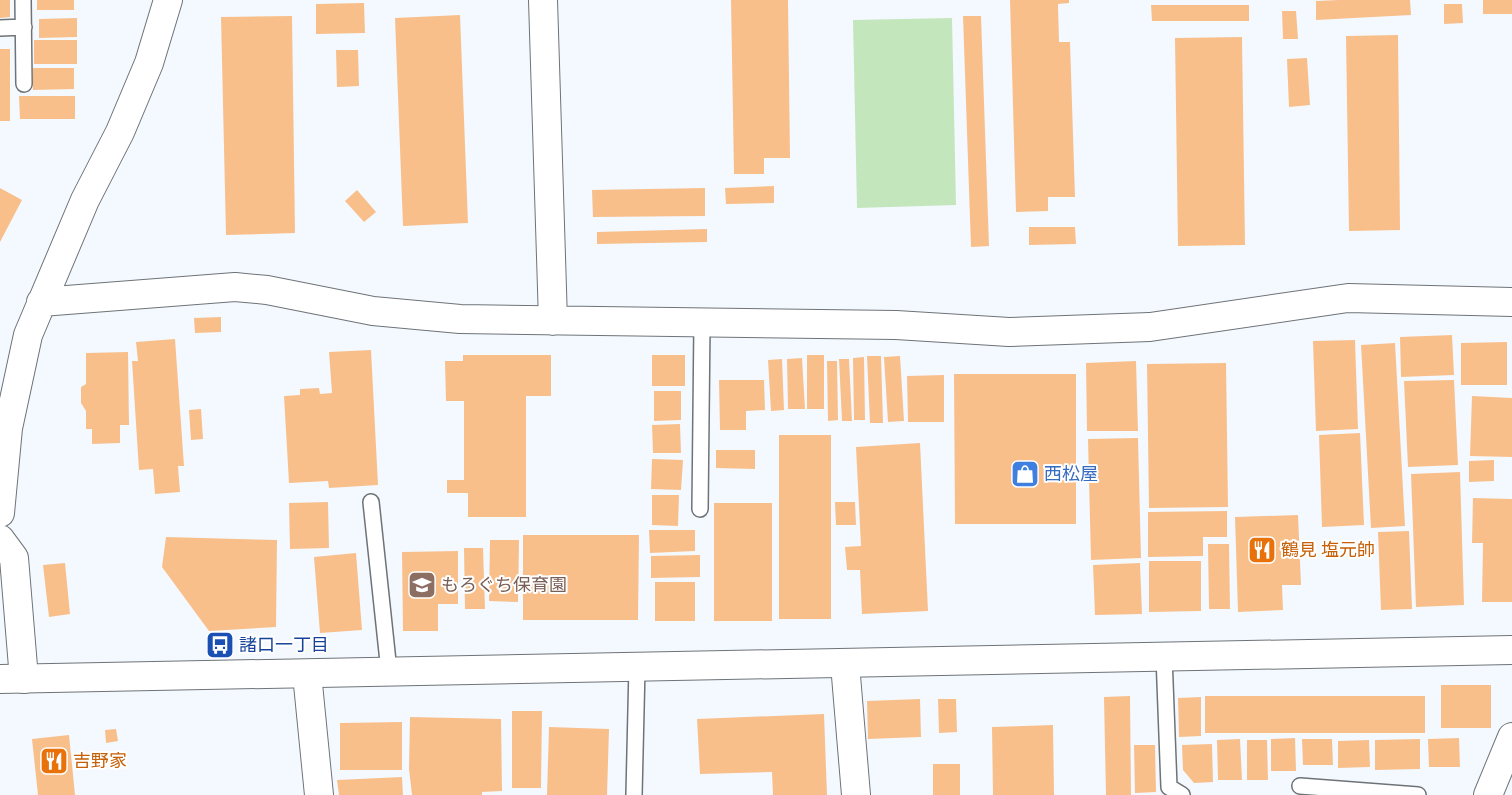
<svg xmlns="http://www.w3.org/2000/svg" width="1512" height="795" font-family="'Archivo Narrow','Noto Sans JP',sans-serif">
<rect width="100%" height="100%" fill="#f4f9ff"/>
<path fill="#c4e6bc" d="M952,18l4,187 -99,3 -4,-188z"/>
<path fill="#f8bf8b" d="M0,0h10v17l-10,1z
M37,0h37v10h-37z
M731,0h57l2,158h-26v16h-30z
M1010,0h59v3l-11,1 1,38h11l5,155h-27v14l-32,1z
M1339,0h71l1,15 -95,5v-19z
M1483,0h29v14h-29z
M364,3l1,30 -49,1v-30z
M1444,4h18l1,19 -19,1z
M1151,5h98v16h-97z
M1282,11h14l2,28h-15z
M460,15l8,208 -65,3 -8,-208z
M292,16l3,217 -69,2 -5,-218z
M963,16h18l8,230 -18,1z
M77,18v19l-38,1v-19z
M1398,35l2,195 -51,1 -3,-195z
M1242,37l3,208 -67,1 -3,-208z
M34,40h43v24h-43z
M0,49h10v72h-10z
M336,50h22l1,36 -22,1z
M1307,58l3,47 -21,2 -2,-48z
M33,68h41v21l-41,1z
M19,96h56v23h-55z
M774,186v17l-48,1 -1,-16z
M0,188l22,12 -22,42z
M705,188v28l-112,1 -1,-27z
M357,190l19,22 -12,10 -19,-21z
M1029,227h46l1,17 -47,1z
M707,229v13l-110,2v-12z
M221,317v15l-26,1 -1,-15z
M1452,335l2,40 -53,2 -1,-40z
M175,339l9,127h-6l2,26 -25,2 -2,-25 -14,1 -7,-109h6l-2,-19z
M1355,340l3,89 -42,2 -3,-90z
M1507,342v43h-46v-42z
M1395,343l10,183 -34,2 -10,-183z
M371,350l7,135 -49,3 -1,-7 -39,2 -5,-87 16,-1v-6l19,-1 1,6 12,-1 -3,-41z
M128,352l1,73h-9v18l-28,1v-15h-6v-18l-5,-8v-16l5,-3v-31z
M463,355h88v41h-25v121h-58v-24h-21v-13h17v-79h-18l-1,-40h18z
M652,355h33v31h-33z
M807,355h17v54h-17z
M867,356h14l2,67h-13z
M900,356l4,65 -16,1 -4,-65z
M864,357l1,63h-11l-1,-62z
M802,358l3,51h-17l-1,-50z
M782,359l2,51 -13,1 -3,-51z
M839,359h10l3,62h-10z
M827,361h10l1,59 -10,1z
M1136,361l2,70h-51l-1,-68z
M1226,363l2,144 -79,1 -2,-144z
M954,374h122v150h-121z
M944,375v47h-36l-1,-46z
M719,380h45l1,30 -19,1v19h-26z
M1454,380l4,85 -50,2 -4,-86z
M654,391h27v29l-27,1z
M1472,396l40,2v59l-42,-1z
M201,409l2,30 -12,1 -2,-30z
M680,424l1,29h-28l-1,-28z
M1360,433l4,92 -42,2 -3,-92z
M779,435h52v184h-52z
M1138,438l3,120 -50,2 -3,-121z
M920,443l8,168 -66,3 -2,-44h-13l-2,-23 16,-1 -5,-99z
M716,450h39v19l-39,-1z
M652,459l31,1 -2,30 -30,-1z
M1494,460v21l-25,1v-21z
M1460,472l4,133 -48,2 -5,-133z
M652,495h27l-1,31 -26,-1z
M1473,498l39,1v103h-30l1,-59h-11z
M328,502l1,46 -39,1 -1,-46z
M835,502h20l1,23h-20z
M714,503h58v118h-58z
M1227,511v26h-24v19l-55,1v-45z
M1298,515l3,70h-19l1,25 -45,2 -3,-95z
M649,530h46v21l-45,2z
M1409,531l3,78 -31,1 -3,-78z
M523,535h116l-1,85h-115z
M166,537l111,3 -1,87 -67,4 -47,-64z
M490,540h29l-1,62 -29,-1z
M1208,544h21l1,65h-21z
M464,548h19l2,61h-20z
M458,551v53h-20v27h-35l-1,-79z
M356,553l6,77 -42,3 -6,-76z
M700,555v22l-49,1v-22z
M1149,561h52v50l-52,1z
M65,563l5,51 -21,3 -6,-52z
M1140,563l2,51 -47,1 -2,-50z
M655,582h40v39h-40z
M1441,685h50v43h-50z
M1130,696l1,99h-25l-2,-98z
M1205,696h220v37h-220z
M1201,697v39l-22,1 -1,-39z
M920,699l1,38 -53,2 -1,-38z
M938,699h18l1,33 -18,1z
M512,711h30l-1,77h-29z
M824,714l3,81h-54l-1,-23 -72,2 -3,-55z
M410,717l91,2 1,72 -20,1v3h-70l-3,-26z
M402,722v48h-62v-47z
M1053,725l1,70h-61l-1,-68z
M549,727l60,2 -2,66h-60z
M116,729l2,12 -12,2 -1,-13z
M69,735l6,60h-37l-6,-56z
M1295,738l1,33h-25v-32z
M1459,738l1,29h-31l-1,-28z
M1240,739l2,41h-24l-1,-40z
M1302,739h30l1,26h-30z
M1420,739v30l-45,1v-30z
M1247,740h20l1,40h-21z
M1369,740l1,27 -32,1v-27z
M1212,744l1,38 -19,1 -11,-13 -1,-25z
M1134,745h21l1,47 -21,1z
M933,764h27v31h-27z
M402,777l1,18h-64l-2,-15z"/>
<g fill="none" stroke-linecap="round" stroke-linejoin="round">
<defs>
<path id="service" d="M23,0l1,84
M0,28l24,-1
M371,502l18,169
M700,509l2,-186
M1164,656l5,131 13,8
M1300,786l118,9
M634,795l3,-128"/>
<path id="minor" d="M543,0l10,321
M41,302l194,-15 32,3 106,21 87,8 436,6 113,7 141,-5 198,-29 164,4
M0,513l8,-85 20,-93 57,-135 35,-68 29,-69 19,-63
M0,539l14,19 10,121
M845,664l11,131
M307,674l12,121"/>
<path id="tertiary" d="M0,679l1512,-29
M1488,795l24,-58"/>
</defs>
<use href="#service" stroke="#6e7377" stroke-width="18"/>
<use href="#minor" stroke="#6e7377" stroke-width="30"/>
<use href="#tertiary" stroke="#6e7377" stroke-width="30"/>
<use href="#service" stroke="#fff" stroke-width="15"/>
<use href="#minor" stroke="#fff" stroke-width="28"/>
<use href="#tertiary" stroke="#fff" stroke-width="28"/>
</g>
<defs>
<symbol id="shop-square" viewBox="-11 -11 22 22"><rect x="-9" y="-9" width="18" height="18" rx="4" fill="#3f7fe0" stroke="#fff"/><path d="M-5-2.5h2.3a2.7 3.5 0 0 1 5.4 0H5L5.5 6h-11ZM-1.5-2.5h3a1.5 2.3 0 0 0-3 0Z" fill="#fff"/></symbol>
<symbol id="restaurant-square" viewBox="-11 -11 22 22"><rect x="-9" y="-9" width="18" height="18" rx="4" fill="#e8710a" stroke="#fff"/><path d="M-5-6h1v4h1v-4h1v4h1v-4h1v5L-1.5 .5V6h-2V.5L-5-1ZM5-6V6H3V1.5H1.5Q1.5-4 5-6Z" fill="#fff"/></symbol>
<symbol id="school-square" viewBox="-11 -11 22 22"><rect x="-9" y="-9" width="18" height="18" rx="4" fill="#8d6e63" stroke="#fff"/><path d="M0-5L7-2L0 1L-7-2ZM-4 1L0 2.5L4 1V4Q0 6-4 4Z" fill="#fff"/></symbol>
<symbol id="bus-square" viewBox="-11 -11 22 22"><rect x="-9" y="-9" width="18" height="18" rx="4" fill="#1a4fb4" stroke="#fff"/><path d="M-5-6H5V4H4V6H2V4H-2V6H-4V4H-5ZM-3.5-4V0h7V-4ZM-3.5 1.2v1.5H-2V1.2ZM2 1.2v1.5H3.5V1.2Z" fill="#fff"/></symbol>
</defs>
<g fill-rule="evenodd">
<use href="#shop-square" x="1009" y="458" width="32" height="32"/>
<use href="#restaurant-square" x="1246" y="534" width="32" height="32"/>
<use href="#school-square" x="406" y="569" width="32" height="32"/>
<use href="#bus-square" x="204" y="629" width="32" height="32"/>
<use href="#restaurant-square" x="38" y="745" width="32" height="32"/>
</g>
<g text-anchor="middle" stroke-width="4" stroke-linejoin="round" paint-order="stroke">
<g font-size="18" fill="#366cbe" stroke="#fff" text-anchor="start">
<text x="1044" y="480">西松屋</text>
</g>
<g font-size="18" fill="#c56008" stroke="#fff" text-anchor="start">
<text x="1281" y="556">鶴見 塩元帥</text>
<text x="73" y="767">吉野家</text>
</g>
<g font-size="18" fill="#785e54" stroke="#fff" text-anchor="start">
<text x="441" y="591">もろぐち保育園</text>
</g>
<g font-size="18" fill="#164399" stroke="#fff" text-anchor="start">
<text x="239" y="651">諸口一丁目</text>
</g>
</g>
</svg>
